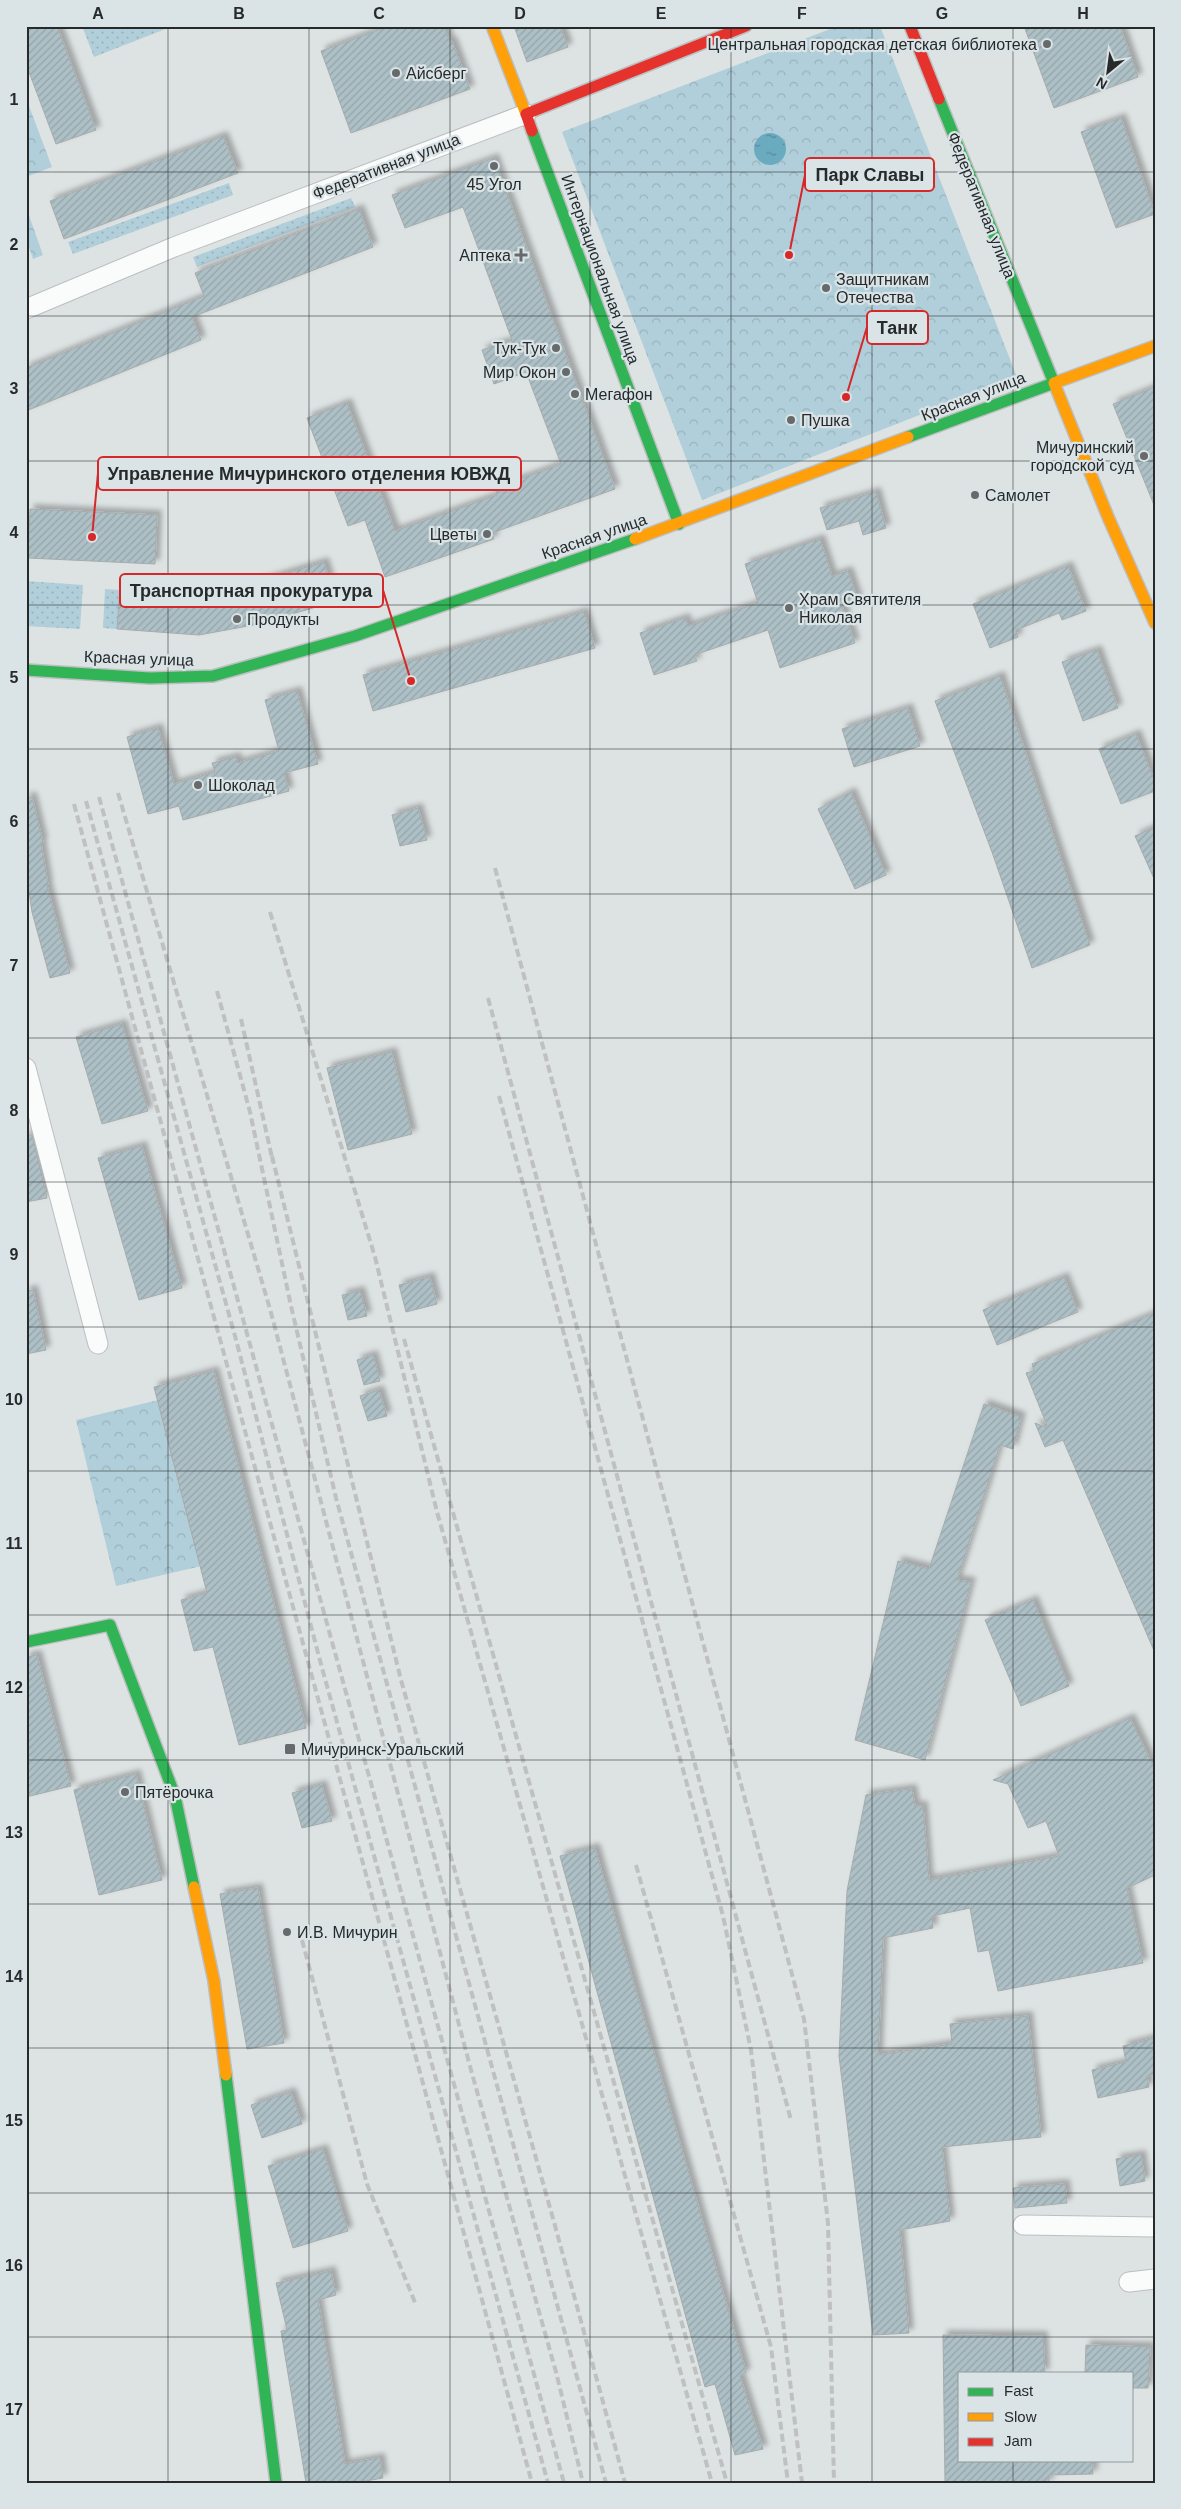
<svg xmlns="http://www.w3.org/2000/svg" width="1181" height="2509" font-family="Helvetica,sans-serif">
<defs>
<pattern id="grass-dots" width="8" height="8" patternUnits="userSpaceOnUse" patternTransform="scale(1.25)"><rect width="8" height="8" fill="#b1cfda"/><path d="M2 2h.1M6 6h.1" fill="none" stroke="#98b2bb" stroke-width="1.8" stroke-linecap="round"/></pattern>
<pattern id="forest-crowns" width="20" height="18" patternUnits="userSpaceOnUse" patternTransform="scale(1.25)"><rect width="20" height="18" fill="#b1cfda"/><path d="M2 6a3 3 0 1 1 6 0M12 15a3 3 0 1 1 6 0" fill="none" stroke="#98b2bb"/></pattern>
<pattern id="water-ripples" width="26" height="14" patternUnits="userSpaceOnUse" patternTransform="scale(1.25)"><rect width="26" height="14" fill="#6aabbf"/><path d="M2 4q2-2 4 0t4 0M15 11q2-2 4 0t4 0" fill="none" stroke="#578b9b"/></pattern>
<pattern id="building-hatch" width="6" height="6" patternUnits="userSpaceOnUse" patternTransform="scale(1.25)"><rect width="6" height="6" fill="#adc0c6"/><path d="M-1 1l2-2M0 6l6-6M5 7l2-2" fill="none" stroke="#95a5aa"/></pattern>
<filter id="shadow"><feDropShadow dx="4.5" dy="-4.5" stdDeviation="2.5" flood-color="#0004"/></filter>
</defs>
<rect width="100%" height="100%" fill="#dde2e3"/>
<path fill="url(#grass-dots)" d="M82,26h91l-79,31z
M229,183l4,12 -160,59 -5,-12z
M351,198l4,9 -158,60 -4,-10z
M26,581l57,4 -3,44 -54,-3z
M105,589l15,1 -3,39 -14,-1z"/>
<path fill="url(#forest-crowns)" d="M838,26h42l137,351 -315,123 -140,-368z
M26,98l26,69 -26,10z
M26,207l17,48 -10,4 -7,-20z
M158,1400l43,166 -85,20 -40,-166z"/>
<path fill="url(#water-ripples)" d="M754 149a16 16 0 1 1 32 0a16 16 0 1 1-32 0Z"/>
<path fill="url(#building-hatch)" stroke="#a7abac" filter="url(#shadow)" d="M26,26h31l39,104 -40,14 -30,-80z
M389,26h55l6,16 2,-1 18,48 -119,44 -30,-82z
M514,26h46l8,21 -41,15z
M1024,26h96l18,51 -84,31z
M1121,118l34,96 -39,14 -35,-96z
M223,136l15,37 -174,66 -14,-38z
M494,158l121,331 -123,44 2,6 -109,38 -20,-57 -17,6 -41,-108 40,-15 48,128 102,-36 -2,-7 66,-24 -35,-92 -32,12 -12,-34 30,-10 -49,-133 -58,21 -13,-33z
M359,209l14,38 -181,70 9,23 -175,71v-43l178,-72 -9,-23z
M1155,387v118h-1l-41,-101z
M876,492l10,36 -23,7 -4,-14 -32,9 -7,-22z
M30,509l127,6 -2,49 -127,-6z
M820,539l12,37 16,-5 10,29 -16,6 13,37 -75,25 -12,-38 -74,25 3,6 -43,14 -14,-42 45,-15 3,8 70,-23 -13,-39z
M324,562l12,39 -77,23 -60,11 -82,-6 3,-39 92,6 -1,-5 36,-6z
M1068,566l18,45 -24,9 -3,-7 -43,17 2,7 -28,11 -17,-44z
M584,612l11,36 -222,63 -10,-36z
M1097,650l21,58 -35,13 -21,-59z
M1000,676l90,269 -58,23 -40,-116 -57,-151z
M297,691l21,73 -34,9 5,18 -106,29 -4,-14 -31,8 -21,-77 31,-9 16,56 41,-12 -3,-9 24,-6 2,6 41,-12 -14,-51z
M908,708l12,38 -66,21 -12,-38z
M1136,734l19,48v9l-34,13 -22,-55z
M851,792l35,83 -31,14 -37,-80z
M26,797h6l11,45 -2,1 7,42h-1l23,88 -20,5 -18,-66 -6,-40z
M418,808l9,32 -27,6 -8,-31z
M1155,827v54l-20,-45z
M122,1024l26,87 -46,13 -26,-87z
M392,1052l20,82 -64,16 -21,-82z
M26,1135h6l15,63 -21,4z
M142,1146l40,142 -43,12 -41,-142z
M430,1277l7,27 -31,8 -7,-27z
M1064,1277l14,35 -81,33 -14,-35z
M33,1290l13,60 -20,4v-63z
M360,1291l7,25 -19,4 -6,-25z
M1155,1313v340l-92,-213 -18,7 -10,-24 13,5 -22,-55 8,-2 -2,-7z
M373,1355l7,26 -16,4 -7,-25z
M214,1371l92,357 -67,17 -26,-98 -19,4 -13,-51 26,-7 -53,-206z
M379,1390l8,26 -19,5 -8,-25z
M984,1404l37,13 -8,32 -13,-4 -43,135 14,2 -46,178 -70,-20 43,-179 31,8z
M1033,1600l36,86 -48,20 -36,-86z
M37,1655l34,131 -45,11v-140z
M1130,1718l25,52v105l-28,13 16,75 -145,28 -9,-41 -11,2 -8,-44 -38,8 1,12 -50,10 -5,117 74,-11 -2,-20 78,-8 13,121 -99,10 8,74 -50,9 9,103 -36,2 -34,-279 8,-165 19,-96 46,-6 3,17h8l6,74 130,-24 -13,-35 -18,7 -20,-44 -15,-4z
M136,1774l26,106 -63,15 -25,-105z
M322,1785l10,36 -30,7 -10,-35z
M595,1848l151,524 -6,4 23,73 -28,6 -20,-71 -10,3 -145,-531z
M258,1888l26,155 -37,6 -27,-155z
M1155,2038v36l-8,2 2,11 -51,11 -6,-28 34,-8 -3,-16z
M291,2092l11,32 -40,14 -11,-33z
M323,2149l25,82 -55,17 -25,-82z
M1141,2155l4,26 -25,5 -4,-27z
M1065,2184l2,19 -52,5 -2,-20z
M331,2271l5,24 -18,5 27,164 35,-6 3,20 -29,5h-48l-25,-152 6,-1 -11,-47z
M943,2335l100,1 2,37h-85v87h133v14l-44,1v8h-104z
M1086,2345l64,2 -2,41h-16v-15h-47z"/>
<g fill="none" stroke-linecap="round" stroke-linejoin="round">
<defs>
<path id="street" d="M26,309l148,-62 352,-133
M26,1068l72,276
M1023,2225l132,2
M1129,2282l26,-3"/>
<path id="fast" d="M532,131l147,393
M908,437l146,-54 -115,-284
M26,670l124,8 63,-2 142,-40 280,-97
M26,1642l84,-17 65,171 19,91
M226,2075l50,408"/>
<path id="slow" d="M492,26l34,88
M1155,346l-101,37 54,134 47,106
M635,539l273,-102
M194,1887l20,94 12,94"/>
<path id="jam" d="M910,26l29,73
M532,131l-6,-17 220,-88"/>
</defs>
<use href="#street" stroke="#bcbfc0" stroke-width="21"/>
<use href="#fast" stroke="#bcbfc0" stroke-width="14"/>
<use href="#slow" stroke="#bcbfc0" stroke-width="14"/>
<use href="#jam" stroke="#bcbfc0" stroke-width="14"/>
<use href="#street" stroke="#fafbfb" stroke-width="19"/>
<use href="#fast" stroke="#30b455" stroke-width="11"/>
<use href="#slow" stroke="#ff9f0a" stroke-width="11"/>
<use href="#jam" stroke="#e5322d" stroke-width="11"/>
<path stroke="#bfc0c0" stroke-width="4" stroke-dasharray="8 4" stroke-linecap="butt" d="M118,793l152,516 201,761 85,302 27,111
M99,797l465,1686
M86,801l149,535 87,332 226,815
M74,804l458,1679
M495,868l309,1151 24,204 6,260
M270,912l105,345 62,255 275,971
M217,991l33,121 41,194 45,192 270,985
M488,998l303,1122
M241,1019l32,143
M499,1096l224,820 28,134 51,433
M272,1156l129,524 153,542 71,261
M404,1339l323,1144
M636,1865l135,482 17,136
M302,1940l65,244 49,121"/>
</g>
<path fill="none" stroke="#272a2b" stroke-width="1" stroke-opacity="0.55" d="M168,26v2457M309,26v2457M450,26v2457M590,26v2457M731,26v2457M872,26v2457M1013,26v2347M26,172h1129M26,316h1129M26,461h1129M26,605h1129M26,749h1129M26,894h1129M26,1038h1129M26,1182h1129M26,1327h1129M26,1471h1129M26,1615h1129M26,1760h1129M26,1904h1129M26,2048h1129M26,2193h1129M26,2337h1129M1013,2460v23"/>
<g fill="#676a6b" stroke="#dae3e6" stroke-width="2">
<circle cx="1047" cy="44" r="5"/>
<circle cx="396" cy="73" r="5"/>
<circle cx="494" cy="166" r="5"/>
<path d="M518.5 247.5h5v5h5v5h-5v5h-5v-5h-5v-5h5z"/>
<circle cx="826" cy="288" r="5"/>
<circle cx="556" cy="348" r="5"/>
<circle cx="566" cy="372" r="5"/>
<circle cx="575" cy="394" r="5"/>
<circle cx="791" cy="420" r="5"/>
<circle cx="1144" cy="456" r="5"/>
<circle cx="975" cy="495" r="5"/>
<circle cx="487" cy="534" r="5"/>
<circle cx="789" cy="608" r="5"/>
<circle cx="237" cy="619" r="5"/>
<circle cx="198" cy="785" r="5"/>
<rect x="284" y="1743" width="12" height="12" rx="2.5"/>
<circle cx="125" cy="1792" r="5"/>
<circle cx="287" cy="1932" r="5"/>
</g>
<g text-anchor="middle" stroke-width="4.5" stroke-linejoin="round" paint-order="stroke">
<g font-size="16" fill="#272a2b" stroke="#dae3e6" text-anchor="start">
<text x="1037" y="50" text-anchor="end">Центральная городская детская библиотека</text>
<text x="406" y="79">Айсберг</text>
<text x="494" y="190" text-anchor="middle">45 Угол</text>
<text x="511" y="261" text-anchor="end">Аптека</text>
<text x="836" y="285">Защитникам<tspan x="836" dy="18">Отечества</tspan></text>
<text x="546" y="354" text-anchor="end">Тук-Тук</text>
<text x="556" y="378" text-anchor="end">Мир Окон</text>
<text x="585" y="400">Мегафон</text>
<text x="801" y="426">Пушка</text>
<text x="1134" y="453" text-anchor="end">Мичуринский<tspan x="1134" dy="18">городской суд</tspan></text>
<text x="985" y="501">Самолет</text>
<text x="477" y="540" text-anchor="end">Цветы</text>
<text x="799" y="605">Храм Святителя<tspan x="799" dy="18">Николая</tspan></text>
<text x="247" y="625">Продукты</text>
<text x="208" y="791">Шоколад</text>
<text x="301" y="1755">Мичуринск-Уральский</text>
<text x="135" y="1798">Пятёрочка</text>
<text x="297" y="1938">И.В. Мичурин</text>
</g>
<g font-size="16" fill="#272a2b" stroke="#dae3e6">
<text transform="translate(386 166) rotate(-21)" y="6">Федеративная улица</text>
<text transform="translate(982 205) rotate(68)" y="6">Федеративная улица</text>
<text transform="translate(601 269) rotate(70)" y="6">Интернациональная улица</text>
<text transform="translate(973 396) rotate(-21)" y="6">Красная улица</text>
<text transform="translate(594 536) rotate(-19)" y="6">Красная улица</text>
<text transform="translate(139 658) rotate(2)" y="6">Красная улица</text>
</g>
</g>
<path fill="none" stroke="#d62828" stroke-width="2" d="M789 255L805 175M846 397L867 327M92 537L98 473M411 681L383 590"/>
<g fill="#d62828" stroke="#dae3e6" stroke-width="2">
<circle cx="789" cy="255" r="5"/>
<circle cx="846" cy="397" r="5"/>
<circle cx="92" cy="537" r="5"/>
<circle cx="411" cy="681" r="5"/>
</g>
<g fill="#dae3e6" stroke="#d62828" stroke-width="2">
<rect x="805" y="158" width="129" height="33" rx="5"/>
<rect x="867" y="311" width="61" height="33" rx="5"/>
<rect x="98" y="457" width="423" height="33" rx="5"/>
<rect x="120" y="574" width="263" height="33" rx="5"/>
</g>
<g font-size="18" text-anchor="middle" font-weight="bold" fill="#272a2b">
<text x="870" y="181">Парк Славы</text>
<text x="897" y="334">Танк</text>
<text x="309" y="480">Управление Мичуринского отделения ЮВЖД</text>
<text x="251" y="597">Транспортная прокуратура</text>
</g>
<rect width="1181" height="2509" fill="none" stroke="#dae3e6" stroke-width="55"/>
<rect x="958" y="2372" width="175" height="90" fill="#dae3e6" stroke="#92999b"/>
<rect x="968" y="2388" width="25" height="8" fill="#30b455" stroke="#92999b"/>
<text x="1004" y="2396" font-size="15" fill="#272a2b">Fast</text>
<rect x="968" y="2413" width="25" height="8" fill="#ff9f0a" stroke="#92999b"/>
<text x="1004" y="2422" font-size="15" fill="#272a2b">Slow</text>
<rect x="968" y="2438" width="25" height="8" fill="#e5322d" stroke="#92999b"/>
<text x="1004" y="2446" font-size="15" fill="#272a2b">Jam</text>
<g transform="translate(1108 72) rotate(209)" stroke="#dae3e6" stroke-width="4" paint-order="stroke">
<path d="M0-4L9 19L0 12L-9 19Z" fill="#272a2b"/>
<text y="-8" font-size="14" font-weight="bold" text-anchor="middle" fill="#272a2b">N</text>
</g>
<rect x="28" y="28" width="1126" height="2454" fill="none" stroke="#272a2b" stroke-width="2"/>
<g font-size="16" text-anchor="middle" font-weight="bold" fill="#272a2b">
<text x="98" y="19">A</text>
<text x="239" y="19">B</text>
<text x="379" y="19">C</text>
<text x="520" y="19">D</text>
<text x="661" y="19">E</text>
<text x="802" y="19">F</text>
<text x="942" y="19">G</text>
<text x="1083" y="19">H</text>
<text x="14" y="105">1</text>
<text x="14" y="250">2</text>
<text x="14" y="394">3</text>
<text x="14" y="538">4</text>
<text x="14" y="683">5</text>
<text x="14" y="827">6</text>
<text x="14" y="971">7</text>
<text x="14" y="1116">8</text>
<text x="14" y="1260">9</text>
<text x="14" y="1405">10</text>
<text x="14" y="1549">11</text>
<text x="14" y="1693">12</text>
<text x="14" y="1838">13</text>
<text x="14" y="1982">14</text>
<text x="14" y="2126">15</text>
<text x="14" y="2271">16</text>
<text x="14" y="2415">17</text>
</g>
</svg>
